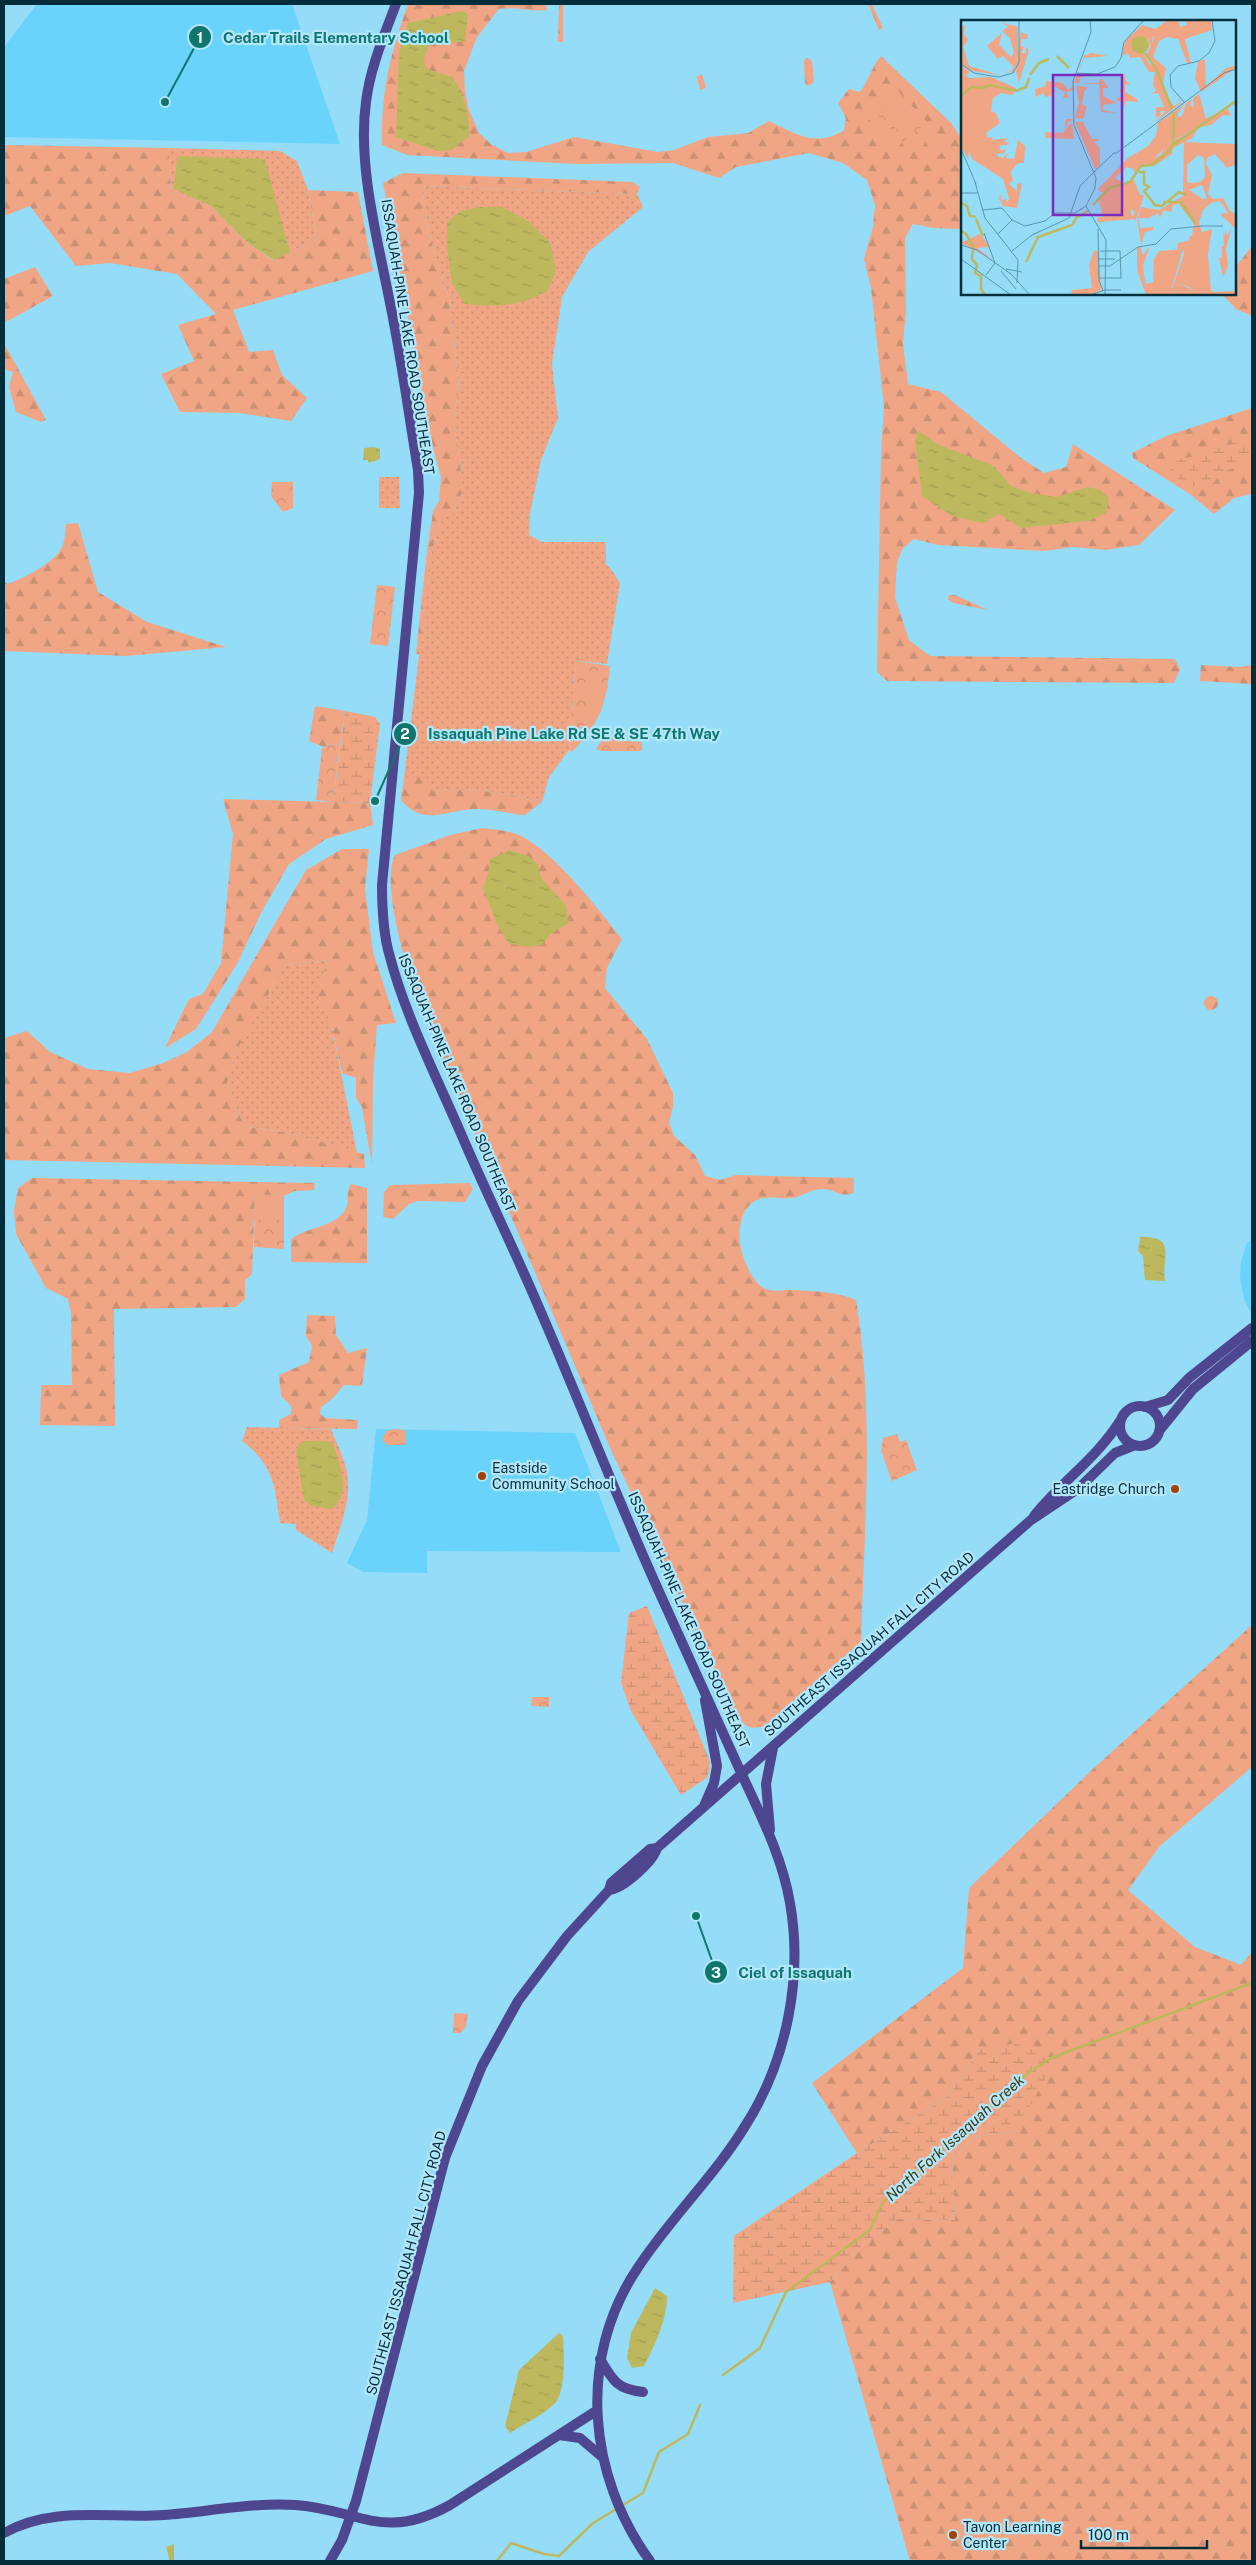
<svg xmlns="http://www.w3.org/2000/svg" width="1256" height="2565" font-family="'Public Sans',sans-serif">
<defs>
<pattern id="grass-dots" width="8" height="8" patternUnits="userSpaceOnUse" patternTransform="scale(1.25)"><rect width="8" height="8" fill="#f0a684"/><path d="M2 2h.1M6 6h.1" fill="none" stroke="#cc8f73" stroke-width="1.8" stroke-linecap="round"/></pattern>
<pattern id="forest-firs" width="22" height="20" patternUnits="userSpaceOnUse" patternTransform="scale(1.25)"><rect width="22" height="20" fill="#f0a684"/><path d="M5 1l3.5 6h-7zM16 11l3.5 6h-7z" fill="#cc8f73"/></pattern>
<pattern id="wetland-marsh" width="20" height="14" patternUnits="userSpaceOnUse" patternTransform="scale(1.25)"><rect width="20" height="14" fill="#f0a684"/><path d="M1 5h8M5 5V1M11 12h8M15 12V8" fill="none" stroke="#cc8f73"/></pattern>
<pattern id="park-crowns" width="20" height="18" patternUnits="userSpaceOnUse" patternTransform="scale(1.25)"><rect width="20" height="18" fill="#f0a684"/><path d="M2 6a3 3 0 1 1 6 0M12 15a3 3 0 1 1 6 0" fill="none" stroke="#cc8f73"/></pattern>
<pattern id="water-ripples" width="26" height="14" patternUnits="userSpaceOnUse" patternTransform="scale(1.25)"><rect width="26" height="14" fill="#bdb85e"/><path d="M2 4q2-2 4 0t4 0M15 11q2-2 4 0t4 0" fill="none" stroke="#a19e53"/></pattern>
</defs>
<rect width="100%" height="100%" fill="#95dcf9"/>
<path fill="#6ad3fb" d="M37,4h255l48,140 -336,-7v-90z
M1252,1240v75l-8,-16 -4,-21 1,-17 6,-18z
M376,1429l199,4 46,119 -194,-1v22l-64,-1 -16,-9 20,-43z"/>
<path fill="url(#grass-dots)" d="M169,148l111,3 17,10 11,29 9,50 -43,20 -63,-54 -40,-14z
M425,186l212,8 6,13 -55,45 -26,45 -10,67 6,54 -17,42 -11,54 -1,21 13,7h64v22l5,5 9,14 -13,81 -31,-3 -7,89 -20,27 -7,25c-37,-10 -71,-14 -109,-11l-12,-13h-17l28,-227 9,-32 13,-7 8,-20 -2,-34 -7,-36 6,-35 -9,-85 -17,-54 -11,-53z
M379,477h20l1,31h-21z
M329,960l-13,32 15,30 26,131 -69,-20 -44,-7 -17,-43 8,-31 50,-87z
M247,1427l84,2c6,16 16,33 17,51 2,25 -9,50 -16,73l-36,-23v-6l-16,-1c-5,-36 -6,-58 -38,-82z"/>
<path fill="url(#forest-firs)" d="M408,4l138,1 1,5c-17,2 -31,-4 -48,-1l-22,28 -13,34 1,21 4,18 10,23 13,12 16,8 18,-1 48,-15 84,15 16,-2 34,-13 40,-4 21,-12c27,13 47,27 75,9l2,-12 -8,-15 11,-14 11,3c9,-12 11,-24 21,-36l71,68 10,16v89l-29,-1 -20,-4 -8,14 1,73 -3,32 5,41 33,8 80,66 23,15 22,-6 7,-23 102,66 -36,35 -33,5 -33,-3 -29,4 -106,-6 -24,-6 -11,9 -6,14 -2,35 14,43 21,16 245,3 5,10 -6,14 -287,-2 -10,-9 4,-220 3,-45 -13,-119 -7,-29 9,-32 2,-22 -8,-25 -24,-17 -34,-10 -73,14 -17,11 -46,-15 -97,1 -169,-9 -25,-10c-1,-55 8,-89 26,-141z
M559,4h4v38h-5z
M868,4h4l11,24 -4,2z
M808,58l4,3 2,21 -6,4 -3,-3 -1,-21 1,-3z
M702,74l4,14 -6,2 -3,-13z
M4,145l165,3 2,44 40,14 38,38 24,16 44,-20 -9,-50 50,2 15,79 -140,39 16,42 24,-2 9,25 25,23 -16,23 -52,-8 -59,-1 -19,-38 33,-13 -16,-36 38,-11 -39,-40 -67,-11 -34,3 -46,-60 -26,10z
M403,173l230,9 7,5 -3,7 -212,-8 -3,9 11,53 17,54 9,85 -6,35 7,36 2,34 -8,20 -13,8 -9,31 -12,103h-4l10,-95 7,-48 6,-10 2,-24 -9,-33 -49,-261z
M1252,246v70l-16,-7 -14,-15h13v-26z
M35,267l18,29 -49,27v-44z
M4,343l42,77 -5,2 -25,-10 -7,-25 4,-15 -9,-3z
M1252,408v86l-18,4 -20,16 -23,-19 -58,-37 -1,-5 34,-17z
M78,523l20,69 49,30 79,25 -100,9 -122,-5v-70l4,3c14,-5 48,-22 54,-37 3,-6 3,-15 4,-23z
M949,595h6l33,15 -35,-7 -5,-4z
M1201,665l39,2 12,-2v19l-52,-3z
M315,706l30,5 -5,34 -13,-1 -1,4 -17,-7z
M421,777l12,14c38,-3 72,1 109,11l-17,13c-16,-1 -34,-7 -51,-6 -28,1 -51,18 -73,-9l3,-22z
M223,799l147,4 3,22 -47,14 -37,25 -28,49 -24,51 -41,65 -31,19 24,-49 14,-5 18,-31 12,-129z
M482,828c10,1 21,2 31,5 35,10 86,77 109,106l-15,29 -2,20 42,51 26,54v14l-4,16 5,13 21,19 10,21 15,4 16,-5 118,3v15c-17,5 -17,-4 -32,-4 -10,0 -16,5 -25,8 -10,3 -23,-1 -34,1 -26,5 -27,42 -19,61 4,10 11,26 22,30 6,3 17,1 23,1 23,1 45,1 67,10 19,112 8,229 5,342l-96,84c-21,6 -23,-4 -34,-20l-120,-256 -196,-458c-10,-30 -34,-108 -20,-137l55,-20z
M342,849h27l-4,40 8,63 23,71 -19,2 -4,54 -1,86 -10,-58 -6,-9v-20l-14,-5 -11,-51 -16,-30 14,-32 -44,5 -50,88 -8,30 17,43 44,7 76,21 1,14 -361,-8v-122l23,-7 23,21 38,17 42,4 33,-10 24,-11 25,-20 94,-162z
M1204 1003a7 7 0 1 1 14 0a7 7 0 1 1-14 0Z
M32,1178l283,5 -1,7 -19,1 -11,5 -29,-1 -3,79 -7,6v19l-9,8 -122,2 1,117 -75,-1 1,-40h31l-1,-72 -3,-14 -22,-11 -30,-54 -2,-23 4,-23z
M470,1183l3,6 -8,13 -47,-1 -9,3 -16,15 -10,-2 1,-25 6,-7z
M351,1184l16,4v75l-76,-1v-23c16,-12 39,-11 52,-26 8,-8 2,-21 8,-29z
M307,1315l28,1 1,19 12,18 19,-5 -5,38 -18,-1 -12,14 -11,8 -1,7 5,4 33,2 -1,9 -78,-1v-8l12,-6v-8l-10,-10 -2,-21 30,-13 3,-16 -6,-10z
M1252,1625v142l-92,79 -32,44 67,57 57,22v592h-342l-80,-279 36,-40 32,-23 57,1 -3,-61 22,-22 42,-6 -37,-81 -32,47 -90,56 -45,-70 151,-115 6,-80 125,-120z"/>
<path fill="url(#wetland-marsh)" d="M1252,434v27l-27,10 -12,12 -25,4 -18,-16 3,-10 38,-9z
M345,711l30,6 5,7 -10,79 -37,-1z
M647,1606l63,156 -2,15 -27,18 -50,-84 -10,-28 8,-70z
M1252,1952v17l-11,-4z
M1016,2043l35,15 -2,14 -33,59 -42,6 -22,22 3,61 -57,-1 -32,23 -36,40 -97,21 1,-67 123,-83 90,-56 32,-47z"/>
<path fill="url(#park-crowns)" d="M897,90l30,32 -16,15 -30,-31z
M875,107l31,32 -9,9 -32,-33z
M272,482h21v26l-10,4 -12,-16z
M377,585l18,2 -7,59 -18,-2z
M576,661l34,5c-3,35 -13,61 -38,86l-3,-2z
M605,736h12v4l25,2v9h-41l-5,-2z
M327,744l13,1 -7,57 -17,-2 6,-52h4z
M255,1195l29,1v53l-30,-2z
M395,1429l10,1v15h-17l-6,-5 4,-9z
M897,1434l3,8 6,-2 11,30 -25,11 -11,-30 2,-13z
M532,1697h17v10l-18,-1z
M454,2013l14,1 -2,13 -6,6h-7z"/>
<path fill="#f0a684" d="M898,98l21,22 -10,9 -21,-22z
M874,111l12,13 -6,5 -11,-12z
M931,126l18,19 -11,11 -18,-19z
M890,128l12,12 -5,5 -12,-12z
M587 677a7 7 0 1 1 14 0a7 7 0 1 1-14 0Z
M591,684l17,2 -7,25 -7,14 -8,-12z
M255,1195l29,1v24h-30z"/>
<path fill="url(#water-ripples)" d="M462,11l6,3 -3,27c-12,4 -22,-1 -35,3l-6,14 1,8 4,4 24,7c11,19 18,38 16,60l-17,13 -15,1 -41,-14 3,-84 9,-30z
M177,156l88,3 25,94 -16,7 -25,-16 -38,-38 -37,-17z
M480,207h22l26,14 22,21 6,28 -8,21c-31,16 -48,16 -83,13l-13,-20 -5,-35v-27l14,-11z
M919,431l18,13 57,22 17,20 21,7 24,4 32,-10 12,3 9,8 -3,15 -18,8 -67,7 -22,-14 -16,9 -31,-7 -30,-20 -7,-56z
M374,447l6,2v10l-11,4 -1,-3h-5l1,-12z
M510,850l18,6 10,8 3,14 24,26 4,19 -18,11 -9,11 -16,2 -18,-4 -11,-19 -14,-36 5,-13 2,-16z
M1140,1237c38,-1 21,19 25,44l-20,-1 -2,-24 -5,-5z
M306,1441h19l8,2c6,21 20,49 -1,66l-21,-3 -7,-6 -8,-49 4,-8z
M655,2288l12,8c0,24 -12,49 -23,70l-12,2 -5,-10 4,-25z
M559,2333l4,3c1,16 3,53 -7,66 -9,11 -34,23 -46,31l-5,-7 14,-56z
M174,2544v16l-4,1 -4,-14z"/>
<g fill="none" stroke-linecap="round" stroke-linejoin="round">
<path stroke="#bdb85e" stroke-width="2.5" d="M723,2375l37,-27 26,-56 84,-62 13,-28 145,-129 23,-15 201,-75
M623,2505l20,-12 16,-41 29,-18 12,-29
M497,2561l14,-18 33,11 15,2 34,-33 25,-15"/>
<path stroke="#4e468f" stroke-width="10" d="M396,4c-12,32 -26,64 -30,98 -9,64 13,143 25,206 11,54 18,108 27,162l1,23 -37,392c0,24 1,49 8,72 15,58 48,123 72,179 24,56 51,111 75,167 44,101 83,204 129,304 24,53 48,106 72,159 20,44 44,89 52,137 13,74 -3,156 -43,220 -31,52 -77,95 -110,146 -60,90 -49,207 13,292
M1120 1426a20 20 0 1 1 40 0a20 20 0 1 1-40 0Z
M1145,1407l23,-7 21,-22 63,-50
M1159,1431l34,-42 59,-48
M1034,1516c28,-35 62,-57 86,-95
M704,1806l10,-23 3,-17 -12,-66
M770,1830l-4,-46 7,-36
M609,1890c14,-1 45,-29 48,-42
M600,2359c13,22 17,30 43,33
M559,2435l21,3 21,18
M4,2533c50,-28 105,-14 160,-18 43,-3 89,-13 132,-10 65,5 87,37 154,0l146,-94
M330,2561l12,-21 14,-39 89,-343 37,-92 36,-65 49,-65 42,-46 2,-7 39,-34 7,-1 374,-328 48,-32 36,-35 20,-8"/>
</g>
<g fill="#a34200" stroke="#b2e7fc" stroke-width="2">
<circle cx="482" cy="1476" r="5"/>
<circle cx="1175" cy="1489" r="5"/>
<circle cx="953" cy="2535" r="5"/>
</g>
<g text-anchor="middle" stroke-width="4.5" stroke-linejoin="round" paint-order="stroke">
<g font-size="14" fill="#022d3b" stroke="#b2e7fc">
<text transform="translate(408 337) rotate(81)" y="5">ISSAQUAH-PINE LAKE ROAD SOUTHEAST</text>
<text transform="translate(457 1083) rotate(67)" y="5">ISSAQUAH-PINE LAKE ROAD SOUTHEAST</text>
<text transform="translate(689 1620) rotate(66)" y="5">ISSAQUAH-PINE LAKE ROAD SOUTHEAST</text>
<text transform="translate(869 1644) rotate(-41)" y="5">SOUTHEAST ISSAQUAH FALL CITY ROAD</text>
<text transform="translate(406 2263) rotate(-75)" y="5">SOUTHEAST ISSAQUAH FALL CITY ROAD</text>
</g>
<g font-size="14" fill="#022d3b" stroke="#b2e7fc" text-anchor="start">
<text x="492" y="1473">Eastside<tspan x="492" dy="16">Community School</tspan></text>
<text x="1165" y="1494" text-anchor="end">Eastridge Church</text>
<text x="963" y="2532">Tavon Learning<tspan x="963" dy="16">Center</tspan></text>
</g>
<g font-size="15" font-style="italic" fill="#3a3811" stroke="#b2e7fc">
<text transform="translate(955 2138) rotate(-42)" y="5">North Fork Issaquah Creek</text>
</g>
</g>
<g transform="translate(961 20)">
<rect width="275" height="275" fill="#95dcf9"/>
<path d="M115,66l12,1 -4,5 -2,12 5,3 -4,12 -8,-1 4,-16zM166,174l17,1 -6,20 2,13 13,-1v3l-8,2 -4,13 -4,-29 -2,5 -2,-5 7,-15 -15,-4zM246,178l-9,27 -4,1 3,-9 -8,-14 4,-2 8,5 2,-7zM229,216h3l-19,57 -3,-1 13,-38 -1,-5h-6l1,-6 10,-2zM179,226l3,9 7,-9 -7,19 3,30 -9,-25v-22zM133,231h5l2,39 -11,5h-19l1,-5 20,-2 -3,-23zM247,234l3,37 3,1h-11l-5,-22 7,-2 -2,-11z" fill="#f0a684"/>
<path d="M207,0h10l2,7 7,-2 -1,-5h25l1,10 -27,9 6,24h-4l-9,-24 -11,-2 -8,4 -6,16 13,11 -3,15 3,12 8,11 6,-3 -2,-6 3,5v1l-24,18h-1l10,-10h-6l1,4 -5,3v-11h8l-6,-14 -8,1 6,-3 -3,-6 2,-13h-6l-9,-15 -10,1 -2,-5 -6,3 3,-15 17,-16 13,4zM186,11l9,3 -9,20 8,12 -6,-2 -5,-10 -14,-9zM42,3l15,4v34l-5,11 -6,1 -1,-2 3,2 5,-6 -11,-11 -5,3 -11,-13 15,-13 -3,12 12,12 3,-4 -4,-15 -8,-7 6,-4zM0,6h4l-1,8 4,6 -5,7 6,19 30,9 -27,-4 -11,-7zM60,12l7,3 -1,4h-6v7l3,1 -3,6h5v-6l3,3 -10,33 -3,-12zM130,33l17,3 -24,2 -6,15 5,2 1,1v2l-3,-2 -2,7h19l3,-5 8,10h-6v8l14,7 -14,2v5l14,3 -16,-1 -2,-28 -25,-1 10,-27zM244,39l1,27 19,-17 11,-4v3l-35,24 -6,-14 3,-16zM0,45l9,7 -4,3 3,3 22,-1 25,11 -3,7 -12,-2 -8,5 -2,13 5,2 4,10 -14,10 2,5 5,-1 -2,3 18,-2 -5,3 6,3 -11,2 2,5 5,-2 -2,5 -6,-1v4l5,1 5,-5 -2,5 8,1 4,-19 7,6 -1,17h-6l-7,8 2,9 -4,4 8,7v-7l5,-1 -5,25 -14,-2 -4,-8 2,-4v5l4,1v-5l2,8 2,-5 -6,-19 -31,-20 -3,-8 -1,8 -7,-12zM165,49l-1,11 5,4 -5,1v7l12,7 1,3 -12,-1 -4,12 -3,-1 3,-1 1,-8 -8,-3 8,-4 -3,-5zM85,61l17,2 5,7 5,-4 1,4 -8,2 3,6h-6l2,-6 -10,-5 -4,1 5,3 -3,2 3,5 -4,-3 -6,2 -3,-4 -7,4 -1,-8 11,-3zM238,74l7,25 -14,12 -21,10 -18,19 -20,9 -6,-2 -12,11 10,6 9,-4 6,15 -15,1 15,5 -4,12 -4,-4 -2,3 5,7 -38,3 1,-5h5l-4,-18 7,-7h-6l-2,-3 30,-31 20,-12 8,-10 2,-13 26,-19 -6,9v4l4,-1 4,-13 6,-4 -2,6 4,3 -1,-10zM105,99h8l-5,3 -5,9 8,-9 2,17 -29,-1 1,-6 18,1zM114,102h8l9,17h8l-6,3 6,6v17l-5,4zM223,122l52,2v20l-9,4 -12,-14 -8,4 -1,6 6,11 -4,19 5,5 10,-1 7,13 6,3v15l-16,-15 8,-1 -8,-12 -9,2 -8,7 -5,13 9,-25 -5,-13 -13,5 14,9 -2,7 -8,-5 -4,2 8,14 -3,7 -15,-20 -6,1 -2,7 -7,-2 -4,8 -2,-5 -9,5h-11l3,-11 18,3 24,-14zM237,135l6,3 1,19 -5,5 -10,1 -3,-1v-17zM19,214l10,13 -13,1 16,12 -32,-17zM222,229l-12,43 3,1 3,-10 14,6 10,-15 2,18 33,-1v4h-90l-2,-21 2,10 7,-2 1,-23 5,-8z" fill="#f0a684" fill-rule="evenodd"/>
<path d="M204,5l-2,9 -10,3 -2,10 -3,-8 -10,-2 6,-7 15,2zM267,89l3,7 -8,-1 -12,10 -12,2 -7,11 -19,10 -1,6 -18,12h-10l-10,6 -1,-3 28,-14 4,-10 27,-14 8,-10z" fill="#f0a684"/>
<path d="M0,45l2,16 28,1v28l-30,-1zM238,203l3,9 10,-3 -4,25 -5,3 3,11 -5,3 -1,15 3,6 -26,-9 15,-45 1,-11zM270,209l-5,20 2,17 -5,11 -4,-19 3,-1v-11h2l-1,-16 1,6 2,-6 1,6z" fill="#f0a684"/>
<path d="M170 25a9 9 0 1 1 18 0a9 9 0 1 1-18 0Z" fill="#bdb85e"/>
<path fill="none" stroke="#bdb85e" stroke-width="2.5" d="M184,33l10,14M96,36l12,12M195,48l16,41M69,55l9,-12 10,-4M57,70l8,-3 3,-9M0,76l10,-9 13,1 5,-3 29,6M212,125l63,-44M178,152h5v12l5,3 -5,4 11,14 7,1 17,-14 7,3M202,182h18l15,22M0,183l6,3 3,10 6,1M132,185l16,-17 21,-6 11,-16 10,-1 16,-12 6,-8 1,-33M15,199l7,17M0,211l5,3 7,12 -1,13 5,6 -2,8 6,3v13l4,6M65,242l12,-25 34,-12 4,-7 12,-7"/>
<path fill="none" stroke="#5a96ad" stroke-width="1" d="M129,0l1,12 -18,49 1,44 22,53 -1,10 -9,18 20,34 -1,55M0,44l13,9 24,4 15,-4 6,-11v-42M115,53l21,1 18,-7 6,-9 3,-16 20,-22M223,82l-13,-15 -1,-12 8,-9 21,-5 10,-8 6,-12 -3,-21M0,129l15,35M154,134l109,-81 12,-4M133,152l21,-20M14,162l10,36 33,42 -1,23M0,173h17M22,190l19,-2 10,12 13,6 20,-5 10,-8h20l11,-7M240,206h22M137,209l1,52 4,9M23,213l11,30 -9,12M37,214l14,-14M0,225l16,5 34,24 19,21M51,231l20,-16 37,-17 11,-32 14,-14M0,239l50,36M138,239h16M137,246h12l28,-19 18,-3 15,-15 31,-3M45,249l16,3M40,251l15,18M138,258h22l-1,-27h-20M129,275l15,-5h16"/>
<path fill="#7b2cbf" fill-opacity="0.15" stroke="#7b2cbf" stroke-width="2.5" d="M92,55h69v140h-69z"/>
<rect width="275" height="275" fill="none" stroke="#022d3b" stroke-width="2.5"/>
</g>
<path fill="none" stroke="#0f766e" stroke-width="2" d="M165 102L200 37M375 801L405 734M696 1916L716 1972"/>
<g fill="#0f766e" stroke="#b2e7fc" stroke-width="2">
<circle cx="165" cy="102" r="5"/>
<circle cx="375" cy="801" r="5"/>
<circle cx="696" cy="1916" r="5"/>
<circle cx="200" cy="37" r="12"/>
<circle cx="405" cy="734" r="12"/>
<circle cx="716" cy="1972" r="12"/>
</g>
<g font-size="15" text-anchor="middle" font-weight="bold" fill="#fff">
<text x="200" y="43">1</text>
<text x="405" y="739">2</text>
<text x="716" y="1978">3</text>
</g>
<g font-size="15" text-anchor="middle" font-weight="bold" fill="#0f766e" stroke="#b2e7fc" stroke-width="4.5" stroke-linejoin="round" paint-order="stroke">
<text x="336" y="43">Cedar Trails Elementary School</text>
<text x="574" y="739">Issaquah Pine Lake Rd SE &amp; SE 47th Way</text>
<text x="795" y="1978">Ciel of Issaquah</text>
</g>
<rect width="1256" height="2565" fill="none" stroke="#022d3b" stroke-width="10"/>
<path d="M1081 2540v8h126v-8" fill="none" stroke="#022d3b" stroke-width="2.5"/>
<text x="1088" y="2540" font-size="15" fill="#022d3b" stroke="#b2e7fc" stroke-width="4" paint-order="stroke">100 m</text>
</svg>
